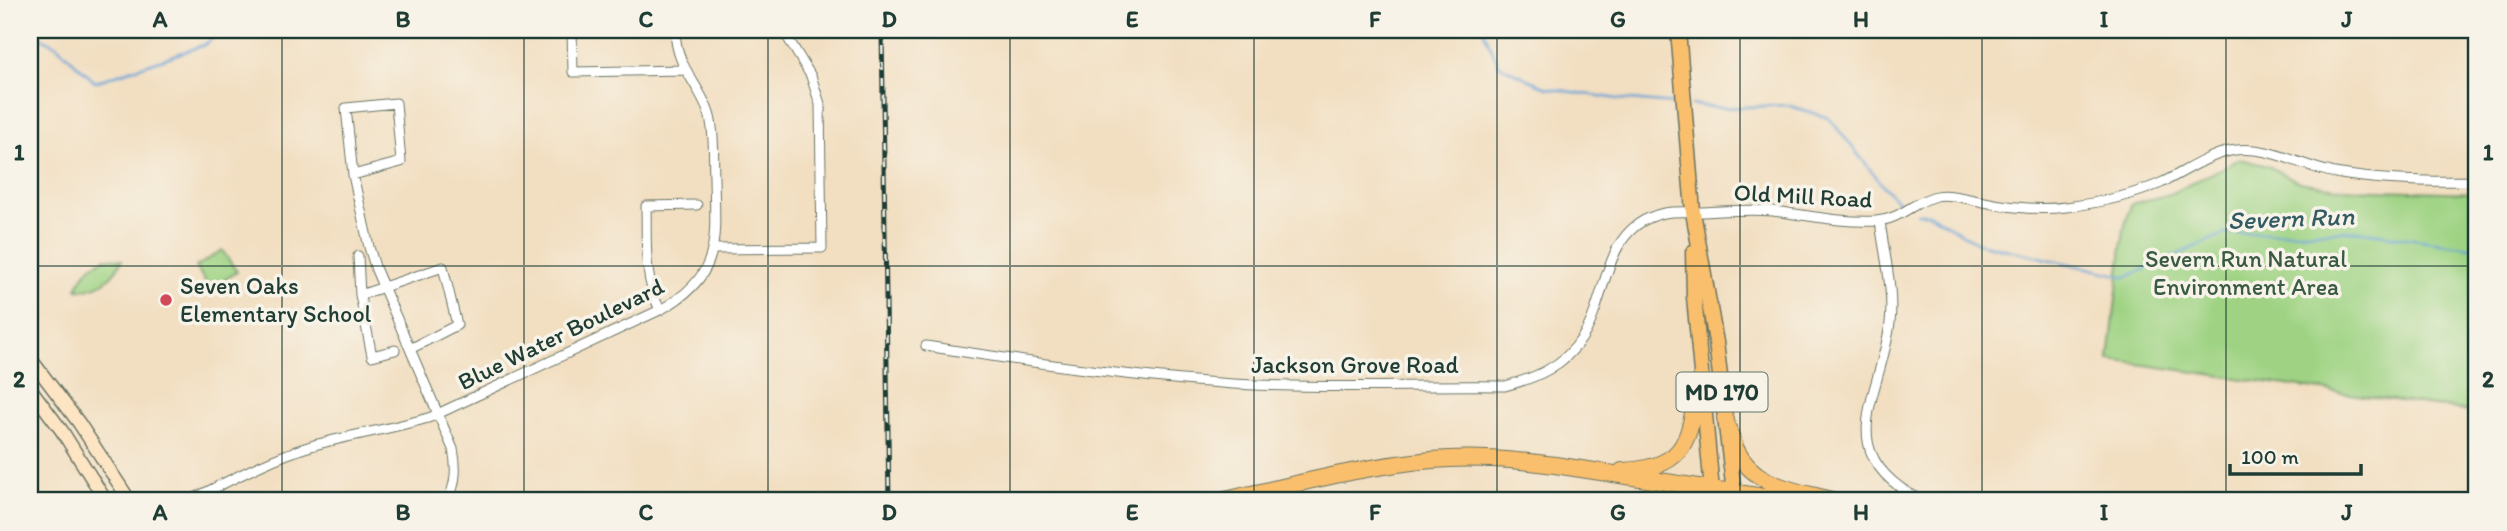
<svg xmlns="http://www.w3.org/2000/svg" width="2507" height="531" font-family="Itim,sans-serif">
<rect width="100%" height="100%" fill="#f7f3e8"/>
<filter id="ink" filterUnits="userSpaceOnUse"><feTurbulence type="fractalNoise" baseFrequency=".0143" numOctaves="2"/><feDisplacementMap in="SourceGraphic" scale="14" xChannelSelector="R" yChannelSelector="G"/><feConvolveMatrix kernelMatrix="1 2 1 2 8 2 1 2 1" color-interpolation-filters="sRGB"/></filter>
<filter id="wash" filterUnits="userSpaceOnUse"><feTurbulence type="fractalNoise" baseFrequency=".00686" numOctaves="4" result="noise"/><feDisplacementMap in="SourceGraphic" scale="28" xChannelSelector="R" yChannelSelector="G"/><feGaussianBlur stdDeviation="1.57" result="paint"/><feColorMatrix in="noise" values="0 0 0 0 0 0 0 0 0 0 0 0 0 0 0 0 0 1.4 0 .05"/><feComposite in="paint" operator="in"/></filter>
<g filter="url(#wash)">
<rect width="100%" height="100%" fill="#f2dec0"/>
<path fill="#9fd383" stroke="#5f885c" stroke-width="2" d="M2240,159l28,7 31,16 45,7 133,4v219l-368,-52 15,-131 7,-25 39,-10z
M222,250l15,22 -27,17 -14,-22z
M107,258l15,2c-8,18 -25,31 -45,29 6,-17 13,-24 30,-31z"/>
<g fill="none" stroke-linecap="round" stroke-linejoin="round">
<path stroke="#62a1d4" stroke-width="2.5" d="M1483,30l16,35 48,23 71,11 57,5
M30,32l27,14 38,36 109,-37 19,-15
M1691,105l34,3 62,-3 42,13 55,69 18,18
M1916,213h12l50,30 149,34 97,-43 133,-3 120,17"/>
</g>
</g>
<g filter="url(#ink)">
<g fill="none" stroke-linecap="round" stroke-linejoin="round">
<defs>
<path id="street" d="M572,30l1,42 112,-2
M353,175l48,-13 -5,-59 -50,5 7,67 16,72 7,23 77,179c4,19 3,34 -5,52
M1880,221c4,33 14,69 10,102 -10,77 -61,129 32,178
M713,249l109,-1 -2,-144 -9,-28 -28,-46
M358,256l2,39
M660,310c-17,-34 -13,-67 -14,-104l51,-1
M926,346c102,16 204,31 307,38 91,5 181,1 272,2 31,-8 59,-20 77,-48 26,-39 20,-104 72,-122 15,-6 32,-4 48,-4 24,-1 48,-3 71,-1 34,4 69,12 103,10 24,-1 38,-20 60,-25 13,-3 30,3 43,5 28,6 58,10 87,6 32,-4 65,-11 95,-24 22,-10 45,-27 69,-32 38,-8 74,18 111,23 44,7 92,8 136,7
M395,350l-23,6 -12,-61 83,-28 14,58 -47,24
M189,501c40,-20 79,-42 122,-55 39,-11 81,-17 120,-29l229,-107c63,-34 55,-70 54,-133 -1,-21 1,-44 -5,-64 -11,-32 -33,-45 -34,-83
M356,501h35"/>
<path id="secondary" d="M30,358l49,65 51,78
M30,388l32,43 44,70"/>
<path id="primary" d="M1678,30l15,182 23,130 19,159
M1693,252l1,45 19,204"/>
<path id="highway" d="M1725,418c3,11 7,21 11,31 18,39 62,41 98,52
M1622,471c72,-3 65,-38 79,-94
M1221,501c69,-15 140,-35 211,-41 41,-4 82,0 123,5l235,36"/>
</defs>
<use href="#street" stroke="#697565" stroke-width="11"/>
<use href="#secondary" stroke="#697565" stroke-width="15"/>
<use href="#primary" stroke="#697565" stroke-width="17"/>
<use href="#highway" stroke="#697565" stroke-width="18"/>
<use href="#street" stroke="#fff" stroke-width="9"/>
<use href="#secondary" stroke="#fde5c4" stroke-width="12"/>
<use href="#primary" stroke="#f9bf6c" stroke-width="14"/>
<use href="#highway" stroke="#f9bf6c" stroke-width="16"/>
<defs>
<path id="rail" d="M882,30l7,471"/>
</defs>
<use href="#rail" stroke="#1f3d34" stroke-width="5"/>
<use href="#rail" stroke="#f7f3e8" stroke-width="2.5" stroke-dasharray="8" stroke-linecap="butt"/>
</g>
</g>
<path fill="none" stroke="#1f3d34" stroke-width="2" stroke-opacity="0.55" d="M282,30v471M524,30v471M768,30v471M1010,30v471M1254,30v471M1497,30v471M1740,30v471M1982,30v471M2226,30v471M30,266h2447"/>
<circle fill="#d1495b" stroke="#f7f3e8" stroke-width="2.5" cx="166" cy="300" r="7"/>
<g text-anchor="middle" stroke-width="7" stroke-linejoin="round" paint-order="stroke">
<rect fill="#f7f3e8" stroke="#60746a" stroke-width="2" x="1676.5" y="372.5" width="91" height="39" rx="5"/>
<g font-size="23" font-weight="bold" fill="#1f3d34">
<text x="1722" y="400">MD 170</text>
</g>
<g font-size="24" fill="#1f3d34" stroke="#f7f3e8">
<text transform="translate(1803 196) rotate(3)" y="8">Old Mill Road</text>
<text transform="translate(561 334) rotate(-26)" y="8">Blue Water Boulevard</text>
<text x="1355" y="373">Jackson Grove Road</text>
</g>
<g font-size="24" fill="#395b44" stroke="#f7f3e8">
<text x="2246" y="267">Severn Run Natural<tspan x="2246" dy="28">Environment Area</tspan></text>
</g>
<g font-size="24" fill="#1f3d34" stroke="#f7f3e8" text-anchor="start">
<text x="180" y="294">Seven Oaks<tspan x="180" dy="28">Elementary School</tspan></text>
</g>
<g font-size="26" font-style="italic" fill="#335b64" stroke="#f7f3e8">
<text transform="translate(2291 218) rotate(-2)" y="9">Severn Run</text>
</g>
</g>
<rect width="2507" height="531" fill="none" stroke="#f7f3e8" stroke-width="77"/>
<path d="M2230 464v10h131v-10" fill="none" stroke="#1f3d34" stroke-width="3.5"/>
<text x="2241" y="464" font-size="21" fill="#1f3d34" stroke="#f7f3e8" stroke-width="5" paint-order="stroke">100 m</text>
<rect x="38" y="38" width="2430" height="454" fill="none" stroke="#1f3d34" stroke-width="2.5"/>
<g font-size="23" text-anchor="middle" font-weight="bold" fill="#1f3d34">
<text x="160" y="27">A</text>
<text x="403" y="27">B</text>
<text x="646" y="27">C</text>
<text x="889" y="27">D</text>
<text x="1132" y="27">E</text>
<text x="1375" y="27">F</text>
<text x="1618" y="27">G</text>
<text x="1861" y="27">H</text>
<text x="2104" y="27">I</text>
<text x="2347" y="27">J</text>
<text x="19" y="160">1</text>
<text x="2488" y="160">1</text>
<text x="19" y="387">2</text>
<text x="2488" y="387">2</text>
<text x="160" y="520">A</text>
<text x="403" y="520">B</text>
<text x="646" y="520">C</text>
<text x="889" y="520">D</text>
<text x="1132" y="520">E</text>
<text x="1375" y="520">F</text>
<text x="1618" y="520">G</text>
<text x="1861" y="520">H</text>
<text x="2104" y="520">I</text>
<text x="2347" y="520">J</text>
</g>
</svg>
